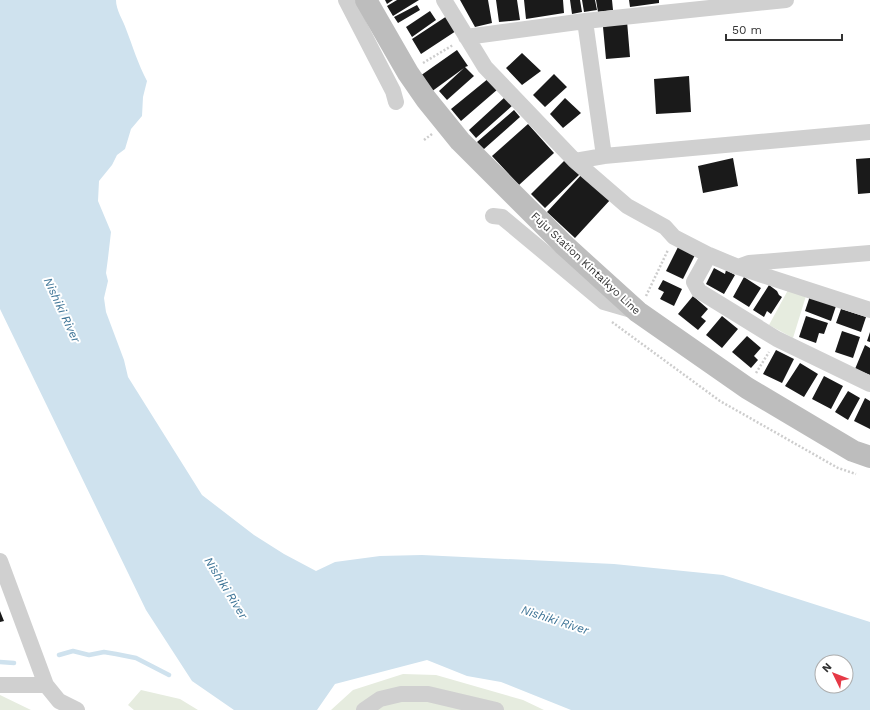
<svg xmlns="http://www.w3.org/2000/svg" width="870" height="710" font-family="'Work Sans',sans-serif">
<rect width="100%" height="100%" fill="#fff"/>
<path fill="#e6ecdf" d="M788,290l18,6 -13,42 -24,-13z
M403,674l33,1 87,25 21,10h-213l22,-20z
M141,690l39,9 18,11h-64l-6,-5z
M0,695l31,15h-31z"/>
<path fill="#cfe2ee" fill-rule="evenodd" d="M0,0h116c0,10 7,20 10,29 7,18 12,35 21,52l-4,16 -1,19 -11,13 -6,20 -8,6 -5,10 -13,16 -1,20 13,31 -3,26 -2,15 2,8 -4,17 2,14 18,48 4,17 74,118 52,40 30,19 32,17 19,-9 45,-6 42,-1 192,9 109,11 147,47v88h-299l-70,-28 -34,-6 -40,-16 -92,24 -18,26h-83l-42,-29 -46,-71 -146,-301zM822,662h24v24h-24z"/>
<g fill="none" stroke-linecap="round" stroke-linejoin="round">
<path stroke="#cfe2ee" stroke-width="4.5" d="M59,655l14,-4 16,4 15,-3 12,2 20,4 33,17
M0,662l14,1"/>
</g>
<path fill="#1a1a1a" d="M385,0h8l-6,4z
M397,0h22l-26,16 -6,-10z
M460,0h28l4,23 -17,4z
M496,0h21l3,20 -21,2z
M524,0h39l1,13 -38,6z
M570,0h10l2,12 -10,2z
M582,0h13l2,10 -13,2z
M596,0h16l1,10 -15,2z
M629,0h30v3l-29,4z
M417,5l3,5 -22,13 -4,-6z
M430,11l6,9 -24,17 -6,-10z
M447,16l9,15 -35,23 -9,-15z
M627,21l3,36 -24,2 -3,-32z
M457,50l11,16 -3,1 9,9 -27,24 -8,-9 25,-23 -33,24 -11,-16z
M522,53l19,18 -19,14 -16,-17z
M554,74l13,13 -22,20 -12,-12z
M689,76l2,36 -35,2 -2,-35z
M489,78l9,11 -37,32 -10,-12z
M505,97l8,8 -37,33 -7,-8z
M565,98l16,15 -18,15 -13,-14z
M514,110l6,7 -36,32 -7,-7z
M528,124l26,29 -35,32 -27,-29z
M733,158l5,28 -35,7 -5,-27z
M870,158v35l-12,1 -2,-35z
M565,160l15,14 -35,34 -14,-14z
M583,173l28,26 -36,39 -28,-26z
M679,245l17,8 -13,26 -17,-8z
M714,268l11,6 1,-4 9,5 -11,19 -18,-10z
M744,277l17,11 -12,19 -16,-10z
M663,280l19,9 -8,17 -14,-7 4,-7 -6,-3z
M769,285l8,6 2,4 3,2 -11,17 -4,-3 -3,6 -11,-7z
M693,296l15,13 -7,8 5,4 -8,9 -20,-16z
M810,296l26,10 -5,15 -26,-10z
M841,309l25,8 -5,15 -25,-9z
M722,316l16,13 -16,19 -16,-13z
M806,316l22,7 -4,11 -5,-1 -3,10 -17,-6z
M842,331l18,6 -7,21 -18,-6z
M870,332v10l-3,-1z
M747,336l14,12 -7,8 4,4 -7,8 -19,-16z
M865,345l5,3v27l-15,-6z
M776,350l18,9 -12,24 -19,-9z
M800,363l18,11 -14,23 -19,-11z
M824,376l19,10 -12,23 -19,-10z
M848,391l12,7 -12,22 -13,-8z
M865,398l5,3v28l-16,-8z
M0,611l4,10 -4,1z"/>
<g fill="none" stroke-linecap="round" stroke-linejoin="round">
<path stroke="#cdcdcd" stroke-width="2.5" stroke-dasharray="2 2" stroke-linecap="butt" d="M423,63l30,-18
M424,140l8,-6
M646,296l22,-46
M612,322l108,79 118,67 18,6
M756,373l13,-21"/>
<path stroke="#d0d0d0" stroke-width="16" d="M346,0l47,91 3,11
M444,0l41,67 90,94 52,45 38,21 9,10 35,18 29,12 132,43
M585,21l19,135
M466,37l119,-16 201,-21
M575,161l29,-5 266,-24
M493,216l9,1 102,85 31,9
M709,255l-15,27 5,9 78,48 93,45
M738,267l11,-4 121,-10
M0,561l46,124 13,16 18,9
M0,685h46
M364,710l16,-11 21,-5h27l68,16"/>
<path stroke="#bdbdbd" stroke-width="22" d="M366,0l42,73 18,26 34,42 103,103 75,68 109,76 106,63 17,6"/>
</g>
<g text-anchor="middle" stroke-width="4" stroke-linejoin="round" paint-order="stroke">
<g font-size="11" fill="#333" stroke="#fff">
<text transform="translate(586 263) rotate(43)" y="4">Fuju Station Kintaikyo Line</text>
</g>
<g font-size="12" font-style="italic" fill="#3f7597" stroke="#fff">
<text transform="translate(62 310) rotate(65)" y="4">Nishiki River</text>
<text transform="translate(226 588) rotate(58)" y="4">Nishiki River</text>
<text transform="translate(555 620) rotate(18)" y="4">Nishiki River</text>
</g>
</g>
<g transform="translate(834 674) rotate(313)"><circle r="19" fill="#ffffff" stroke="#adadad"/>
<path d="M0-3L7 15L0 10L-7 15Z" fill="#e63946"/>
<text y="-6" font-size="11" font-weight="bold" text-anchor="middle" fill="#333333">N</text>
</g>
<path d="M726 34v6h116v-6" fill="none" stroke="#333333" stroke-width="2"/>
<text x="732" y="34" font-size="12" fill="#333333" stroke="#ffffff" stroke-width="3" paint-order="stroke">50 m</text>
</svg>
